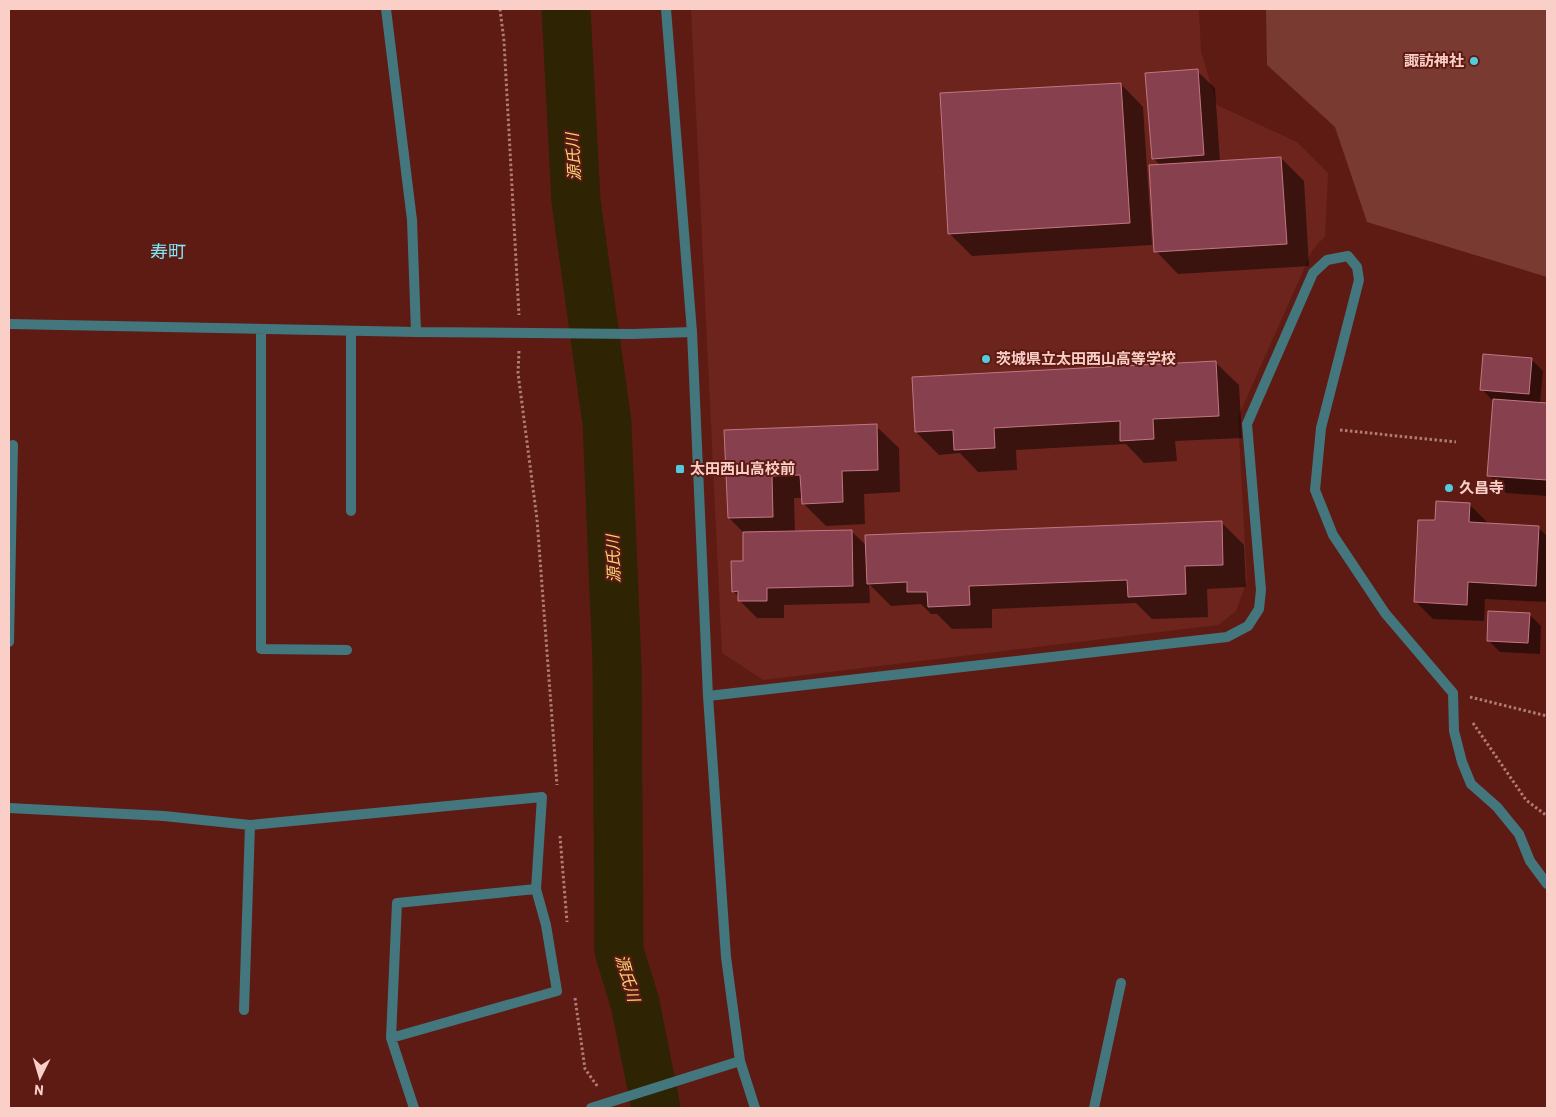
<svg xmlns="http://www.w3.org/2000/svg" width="1556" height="1117" font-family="Barlow,'Noto Sans JP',sans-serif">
<rect width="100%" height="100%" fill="#5d1b14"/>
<path fill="#6d241d" d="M691,9h508l2,42 16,54 80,37 31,31 -3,63 -13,15 -74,166 9,164 -11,30 -18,14 -455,55 -41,-27z"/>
<path fill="#793a31" d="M1266,9h281v268l-180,-55 -32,-95 -68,-62z"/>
<path fill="#0007" d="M1197,71l18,17 5,74 61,-4 23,23 5,85 -131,8 -22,-23 4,-86 -7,-7z
M1121,84l22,23 9,138 -180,11 -23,-23z
M1531,359l12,12 -3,32 7,1v92l-41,-3 -17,-18 4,-74 -11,-12z
M1216,363l23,22 3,53 -67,3 2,20 -33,2 -18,-19 -110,6 1,20 -39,2 -18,-19 -21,2 -23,-23z
M876,426l23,22 1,44 -36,2 1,30 -39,2 -23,-23v-5h-9l1,34 56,-1 16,15 354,-24 23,23 2,42 -39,2 1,28 -56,2 -16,-16 -144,6v19l-40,1 -15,-15h-6l-10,-10 -30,2 -22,-22 1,19 -86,2v13h-27l-17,-17v-3l-7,-7 12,-29 -1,-29 -15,-15 -4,-86z
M1469,504l18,18 -1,2 52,3 9,9v66l-62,-3 -1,22 -51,-2 -18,-18 21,-80z
M1529,614l12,12 -1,28 -40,-2 -12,-12z"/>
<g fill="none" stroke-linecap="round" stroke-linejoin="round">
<path stroke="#2e2303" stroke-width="49" d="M566,9l10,192 31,222 10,241 2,287 16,52 21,105"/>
</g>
<path fill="#87404e" stroke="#c37682" d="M1198,69l6,86 -52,4 -7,-86z
M1121,83l9,140 -182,11 -8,-141z
M1281,157l6,87 -133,8 -5,-87z
M1483,354l49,4 -3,36 -49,-4z
M1216,361l3,55 -66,3 1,20 -34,2v-20l-126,7 1,20 -41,2 -1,-20 -38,2 -3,-55z
M1493,399l54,4v77l-60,-4z
M877,424l1,46 -36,1 1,31 -41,2 -2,-29 -28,1 1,41 -45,1 -4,-88z
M1436,501l34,2 -1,19 70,4 -3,60 -68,-4 -1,23 -53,-3 4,-82h17z
M1222,521l1,44 -38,1 1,28 -58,3 -1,-17 -158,6 1,19 -42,2 -1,-15h-20v-10l-40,2 -2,-49z
M852,530l1,56 -86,2v13h-29v-10l-6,1 -1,-31h12v-29z
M1488,611l42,2 -2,30 -41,-2z"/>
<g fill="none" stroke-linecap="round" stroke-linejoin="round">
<path stroke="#b17c75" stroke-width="3" stroke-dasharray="2.5 2.5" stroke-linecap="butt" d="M500,9l4,32 15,274
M519,351l-1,22 19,146 20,266
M1340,430l116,12
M1470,697l77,19
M1473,723l53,77 21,16
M560,836l7,86
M575,998l10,71 13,18"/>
<path stroke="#44767e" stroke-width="10" d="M351,332v179
M250,825l292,-28 -6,92
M1094,1108l27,-125"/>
<path stroke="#44767e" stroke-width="10" d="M386,9l26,211 4,112
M9,324l407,8 216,2 60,-2
M261,330v319l86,1
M9,642l4,-197
M708,696l519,-59 21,-11 11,-17 2,-19 -14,-166 66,-151 14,-13 21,-4 9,11 2,13 -38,148 -6,62 18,45 52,78 68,80 1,38 8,31 9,22 26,23 22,27 11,27 17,23
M9,808l155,8 86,9 -6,185
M391,1038l166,-47 -11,-66 -10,-36 -139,14 -6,135 23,70"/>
<path stroke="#44767e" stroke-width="10" d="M666,9l26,323 16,364 18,261 14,104 15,47
M591,1108l149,-47"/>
</g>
<g fill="#54cadd" stroke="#5d1b14" stroke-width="2">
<circle cx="1474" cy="61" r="5"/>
<circle cx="986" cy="359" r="5"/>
<rect x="675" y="464" width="10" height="10" rx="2.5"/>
<circle cx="1449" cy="488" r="5"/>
</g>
<g text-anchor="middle" stroke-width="4" stroke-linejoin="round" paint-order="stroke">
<g font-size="15" font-weight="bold" fill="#f9cfc8" stroke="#5d1b14" text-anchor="start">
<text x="1464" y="66" text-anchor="end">諏訪神社</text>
<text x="996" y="364">茨城県立太田西山高等学校</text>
<text x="690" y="474">太田西山高校前</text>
<text x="1459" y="493">久昌寺</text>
</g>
<g font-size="16" font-style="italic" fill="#f8d473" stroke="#5d1b14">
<text transform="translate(573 157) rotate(-93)" y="6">源氏川</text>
<text transform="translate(613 559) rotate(-92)" y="6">源氏川</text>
<text transform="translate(628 978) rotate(74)" y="6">源氏川</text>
</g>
<g font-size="18" fill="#7de5f7" stroke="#5d1b14">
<text x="168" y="258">寿町</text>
</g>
</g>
<rect width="1556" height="1117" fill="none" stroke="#f9cfc8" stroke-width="20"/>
<g transform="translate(40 1077) rotate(185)" stroke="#5d1b14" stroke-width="4" paint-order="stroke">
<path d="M0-4L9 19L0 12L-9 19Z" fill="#f9cfc8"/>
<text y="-8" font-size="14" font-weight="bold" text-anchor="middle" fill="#f9cfc8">N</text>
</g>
</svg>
